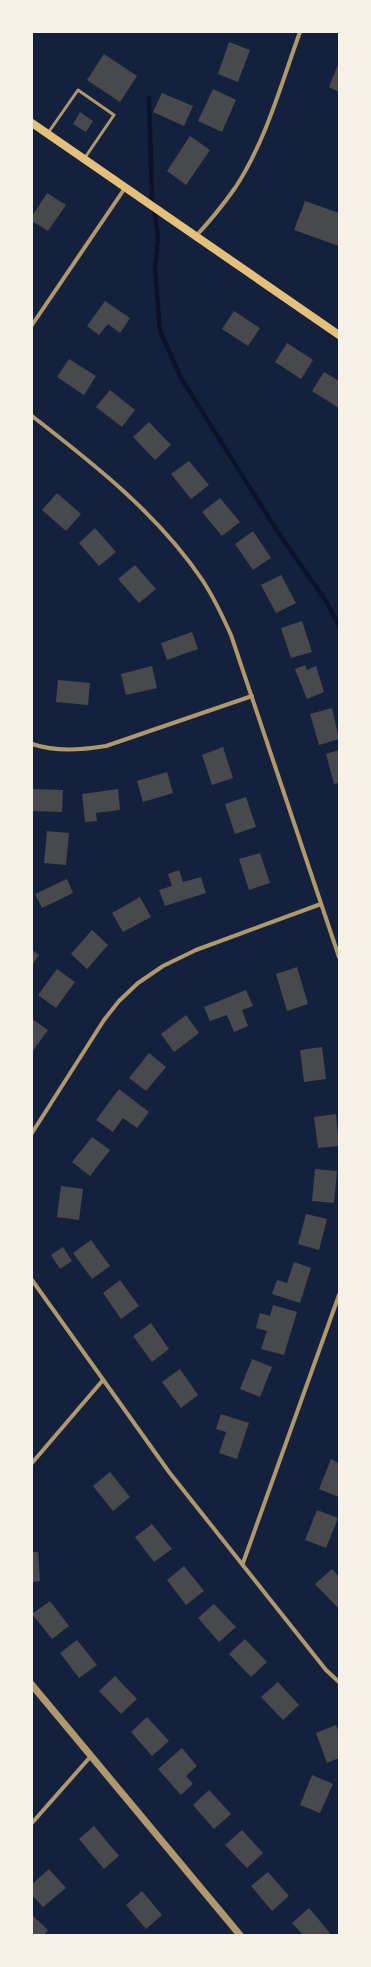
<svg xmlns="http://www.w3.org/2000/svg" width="371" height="1967" font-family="Spectral,serif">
<rect width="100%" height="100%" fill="#14213d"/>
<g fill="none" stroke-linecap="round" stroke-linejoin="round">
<path stroke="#0b132b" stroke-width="4.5" d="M149,98l3,97 6,42 -3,32 5,62 21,47 98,156 47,67 13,25"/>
</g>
<path fill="#48494c" d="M229,42l21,8 -12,32 -20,-8z
M104,54l33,22 -17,26 -33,-22z
M339,62v30l-10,-5z
M213,89l23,11 -14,32 -24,-11z
M162,93l31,13 -9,20 -31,-14z
M80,112l13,9 -7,11 -13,-8z
M190,136l20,14 -24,35 -19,-14z
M47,193l19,12 -18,26 -16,-10v-5z
M305,201l34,12v33l-45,-16z
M105,301l25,17 -10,15 -12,-9 -9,11 -12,-9z
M234,311l26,17 -12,18 -26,-17z
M287,343l26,17 -12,19 -26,-17z
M69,359l27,17 -12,19 -27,-18z
M324,372l15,9v27l-27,-17z
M110,390l25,20 -13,17 -26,-20z
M149,422l22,23 -16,15 -22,-23z
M189,461l20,24 -18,14 -20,-25z
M57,493l24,21 -15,17 -24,-21z
M220,498l20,24 -18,14 -20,-24z
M95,528l21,24 -17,14 -20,-23z
M253,531l18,27 -18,12 -18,-26z
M135,565l21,24 -17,14 -21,-24z
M281,575l15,28 -20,10 -15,-28z
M302,621l10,31 -21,6 -10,-30z
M192,632l6,17 -31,11 -6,-17z
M305,665l2,5 9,-4 8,26 -17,7 -12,-30z
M152,666l5,22 -31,7 -5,-21z
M58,680l32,3 -2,22 -32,-3z
M332,708l7,31 -20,6 -9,-31z
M223,747l10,31 -21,7 -10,-30z
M339,750v33l-5,1 -8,-30z
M167,772l6,21 -30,9 -6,-21z
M32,789l31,1 -1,22 -30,-1z
M118,789l2,21 -24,3 1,8 -12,1 -3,-28z
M246,797l10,30 -21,7 -10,-30z
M47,831l22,2 -3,32 -22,-2z
M260,853l10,30 -21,7 -10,-31z
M179,870l4,12 18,-5 5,16 -41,13 -6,-16 13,-4 -4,-12z
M67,879l6,14 -31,15 -7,-14z
M140,897l11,20 -28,15 -11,-19z
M92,930l16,15 -21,24 -16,-15z
M32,950l7,5 -7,10z
M297,967l11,37 -21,7 -11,-37z
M57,969l18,13 -19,26 -18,-13z
M246,990l7,16 -11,4 6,16 -14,6 -7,-17 -17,6 -6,-14z
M186,1015l13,18 -25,19 -13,-18z
M32,1019l16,11 -16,22z
M322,1047l4,32 -22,3 -4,-32z
M149,1053l17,14 -20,24 -17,-13z
M119,1089l30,23 -12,16 -14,-10 -10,14 -17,-12z
M336,1114l3,32 -21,2 -4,-31z
M92,1137l18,13 -20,26 -18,-14z
M315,1169l22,2 -3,32 -22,-2z
M61,1186l22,3 -4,31 -22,-3z
M306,1214l21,5 -8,31 -21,-6z
M91,1240l19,26 -18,13 -19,-26z
M63,1247l9,14 -12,8 -9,-14z
M294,1262l17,6 -11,35 -28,-9 5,-14 10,3z
M120,1280l19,26 -18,13 -18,-26z
M273,1305l24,7 -13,43 -23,-6 6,-18 -11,-3 4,-15 10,3z
M151,1323l18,26 -17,13 -19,-26z
M252,1359l20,8 -12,30 -20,-8z
M180,1369l18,26 -17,13 -19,-26z
M221,1414l28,9 -12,36 -18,-6 7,-21 -10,-3z
M331,1459l8,4v34l-20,-8z
M110,1472l20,25 -17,14 -20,-25z
M317,1510l21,8 -12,30 -21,-8z
M152,1524l20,25 -18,13 -19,-25z
M32,1552h6l2,29 -8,1z
M184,1566l20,25 -18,14 -19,-25z
M332,1569l7,8v28l-2,2 -22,-23z
M50,1601l19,25 -17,13 -20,-25z
M214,1604l22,23 -17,15 -21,-24z
M245,1639l22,23 -16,15 -22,-23z
M77,1640l20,25 -18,13 -19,-25z
M115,1676l22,23 -16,15 -22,-23z
M278,1682l21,23 -16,15 -22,-23z
M147,1717l22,24 -17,15 -21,-24z
M336,1725l3,7v26l-12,5 -11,-30z
M182,1748l15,18 -11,10 7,8 -12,11 -23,-26z
M312,1775l21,9 -13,29 -20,-8z
M209,1790l22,24 -17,15 -21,-24z
M94,1826l25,30 -15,13 -25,-30z
M242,1830l21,23 -16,15 -22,-23z
M49,1869l17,19 -23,19 -11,-12v-11z
M268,1872l21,24 -17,15 -21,-25z
M142,1891l20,24 -16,14 -20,-24z
M309,1908l21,25 -3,2h-24l-11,-12z
M32,1915l16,15 -4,5h-12z"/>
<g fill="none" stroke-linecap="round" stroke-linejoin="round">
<path stroke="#b1986c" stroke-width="3" d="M48,133l30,-43 36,25 -30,44"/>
<path stroke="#b1986c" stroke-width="4" d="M196,236c14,-15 27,-31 39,-48 31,-47 46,-104 65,-156
M32,325l93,-137
M32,416c62,48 127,99 171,165 11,17 20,36 28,54l108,322
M32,744c24,8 49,6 74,2l146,-50
M32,1133l72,-113 15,-19 19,-18 25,-17 33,-16 125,-46
M32,1280l137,192 157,198 13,12
M32,1463l71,-83
M243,1563l96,-268
M32,1823l59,-67"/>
<path stroke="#b1986c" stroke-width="7" d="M32,1685l208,250"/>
<path stroke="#e5c07b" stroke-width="8" d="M32,123l307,212"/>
</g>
<rect width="371" height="1967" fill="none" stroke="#f6f1e7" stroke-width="66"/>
</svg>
